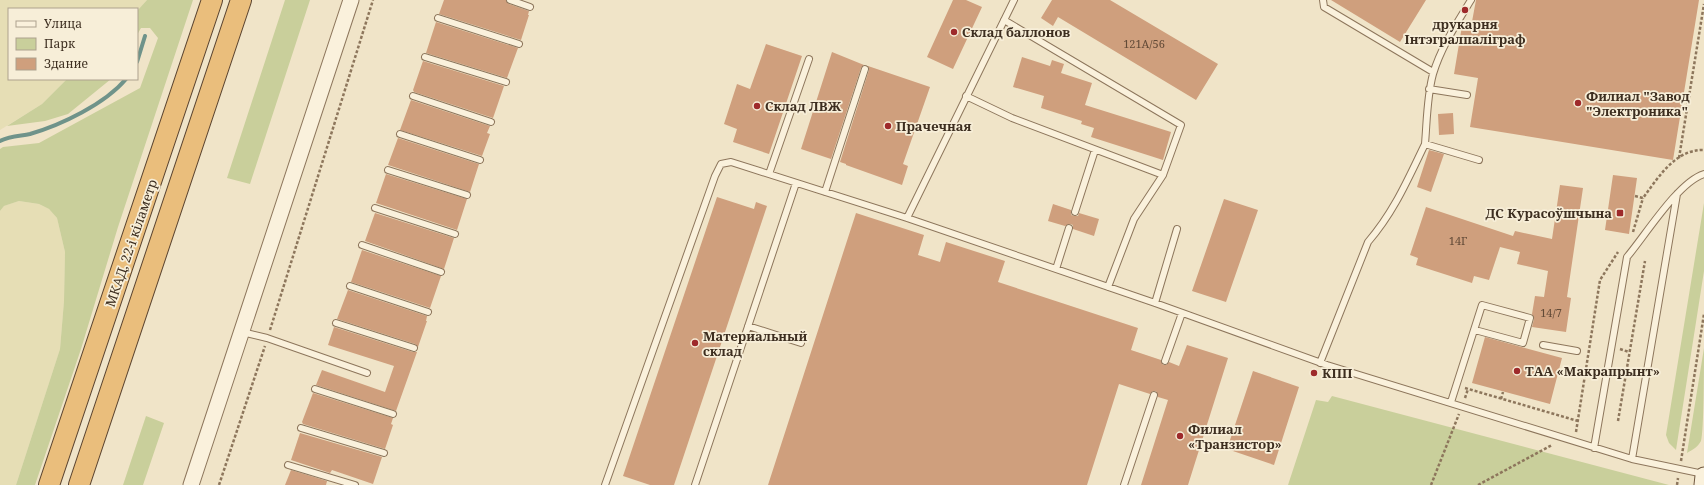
<svg xmlns="http://www.w3.org/2000/svg" width="1704" height="485" font-family="'Noto Serif',serif">
<rect width="100%" height="100%" fill="#f0e4c8"/>
<path fill="#e6deb5" d="M0,0h147l-10,11v-2h-128v70h58l-25,25 -42,26z
M19,201l20,3 10,5 8,9 8,34 -1,49 -4,48 -44,136h-16v-274l4,-5z"/>
<path fill="#c9cf9b" d="M147,0h46l-75,227 -37,122 -46,136h-19l44,-136 4,-48 1,-49 -8,-34 -8,-9 -10,-5 -20,-3 -15,5 -4,5v-62l3,-2 36,-4 101,-55 18,-50 -8,-10h-9l-4,7v-24z
M285,0h25l-60,184 -23,-6z
M67,79h44l-43,35 -23,7 -38,5 35,-22z
M1704,203v68l-28,179 -7,-7 -3,-8z
M1704,348c0,16 0,83 -3,93 -3,6 -9,9 -14,12z
M1332,396l337,89h-381l28,-85 12,2z
M146,416l18,7 -21,62h-20z"/>
<g fill="none" stroke-linecap="round" stroke-linejoin="round">
<path stroke="#6f938a" stroke-width="4" d="M137,62l8,-26
M0,141c9,-5 20,-5 30,-7 31,-9 75,-30 96,-55"/>
</g>
<path fill="#cf9f7d" d="M444,0h62l3,4 20,7 -1,4h1l-8,25 -82,-26z
M953,0h13l16,7 -29,62 -26,-12z
M1052,0h58l108,64 -22,36 -138,-83 -5,9 -12,-8z
M1331,0h95l-26,42z
M1476,0h223l-26,160 -203,-33 8,-49 -24,-4 8,-48 9,1z
M436,22l82,26 -11,30 -81,-25z
M766,44l36,12 -33,98 -36,-12 4,-13 -13,-5 13,-40 13,5z
M832,52l32,13 -3,3 -30,91 -30,-10z
M1022,57l28,9 2,-6 12,4 -3,9 31,10 -7,22 86,27 -8,28 -72,-23 3,-9 -13,-4 1,-3 -41,-13 3,-12 -31,-9z
M423,61l81,25 -11,32 -79,-26 -1,-2z
M868,66l62,21 -27,77 5,2 -6,19 -56,-20v-1l-6,-2 29,-92z
M411,100l79,26 -3,7 3,1 -8,22 -82,-26z
M1453,113l1,21 -15,1 -1,-21z
M398,138l81,26 -9,28 -82,-27z
M1429,150l15,4 -13,38 -14,-5z
M386,174l81,25 -10,31 -81,-27z
M1613,175l24,3 -8,56 -24,-4z
M1560,185l23,3 -16,109 4,1 -5,34 -34,-5 2,-8 -2,-5 3,-18 9,1 4,-26 -31,-7 3,-12 -20,-5 -11,33 -15,-4 -2,7 -56,-18 2,-7 -8,-3 16,-48 87,29 2,-5 37,8z
M717,197l37,12 2,-7 11,4 -93,279h-24l-27,-9z
M1224,199l34,11 -32,92 -34,-11z
M1053,204l18,6v5l3,1h4l1,-3 20,6 -5,17 -21,-7v-4l-3,-1 -5,2 -17,-5z
M375,213l79,25 -10,31 -79,-28z
M856,213l68,22 -6,20 22,7 6,-20 59,19 -7,21 140,46 -7,22 30,10 2,5h3l3,-3 10,4 8,-21 41,13 -40,127h-47l27,-85 -10,-3 -2,-6h-3l-3,3 -31,-10 -32,101h-319z
M362,250l79,26 -11,32 -79,-26z
M348,290l79,26 -1,5h1l-9,26 -3,-3 -78,-25z
M334,327l79,25h4l-21,59 -80,-26 6,-15 63,22 9,-26 -66,-21z
M1485,337l77,21 -12,46 -78,-21z
M1253,371l46,16 -25,78 -47,-16z
M313,393l80,25 -2,6 2,1 -8,24 -82,-25 -1,-2z
M300,433l82,24 -9,27 -41,-14 -2,3 -39,-13z
M291,470l36,11 -1,4h-41z"/>
<g fill="none" stroke-linecap="round" stroke-linejoin="round">
<defs>
<path id="service" d="M510,0l20,7
M1323,0l1,7 109,65
M1471,0c-14,23 -30,47 -38,74 -6,22 -6,46 -8,70l54,16
M438,18l81,26
M425,57l81,25
M1429,89l38,6
M413,96l78,26
M966,96l46,22 151,57 18,-50 -177,-105
M400,134l80,26
M388,170l79,25
M769,174l40,-115
M825,192l40,-123
M375,208l80,26
M1075,212l20,-62
M907,218l107,-218
M362,245l79,27
M1056,269l13,-41
M350,286l78,26
M1108,287l26,-68 29,-44
M1155,303l22,-74
M336,323l78,25
M748,326l53,17
M242,332l25,6 100,35
M1543,345l34,6
M1165,361l17,-48
M1320,363l48,-121c26,-30 40,-63 57,-98
M315,389l78,25
M1451,402l31,-97 48,13 -7,25 -48,-13
M301,428l83,25
M1594,448l33,-191c18,-21 51,-75 77,-83
M1632,459l45,-265
M288,465l67,20
M605,485l110,-309 6,-12 10,-2 176,56 248,85 172,62 305,94 72,15
M695,485l101,-302
M1124,485l30,-90"/>
<path id="tertiary" d="M191,485l160,-485"/>
<path id="secondary" d="M1703,485l1,-9"/>
<path id="trunk" d="M49,485l163,-485
M79,485l162,-485"/>
</defs>
<use href="#service" stroke="#8d765c" stroke-width="8"/>
<use href="#tertiary" stroke="#8d765c" stroke-width="17"/>
<use href="#secondary" stroke="#6f573f" stroke-width="19"/>
<use href="#trunk" stroke="#5b4430" stroke-width="22"/>
<path stroke="#8d765c" stroke-width="2.5" stroke-dasharray="3 2" stroke-linecap="butt" d="M1679,158l25,-154
M1635,196l8,2c15,-20 32,-49 61,-48
M1633,232l10,-34
M270,330l103,-330
M1620,349l9,3
M1465,388l113,33
M1465,398l3,-9
M1501,399l2,-7
M1618,421l27,-160
M1576,432l24,-152 18,-28
M1681,461l23,-147
M219,485l46,-139
M1431,485l28,-71
M1478,485l74,-40
M1677,485l1,-7"/>
<use href="#service" stroke="#faf1dc" stroke-width="6"/>
<use href="#tertiary" stroke="#faf1dc" stroke-width="15"/>
<use href="#secondary" stroke="#faf1dc" stroke-width="17"/>
<use href="#trunk" stroke="#eabe7c" stroke-width="20"/>
</g>
<g fill="#9e2a2b" stroke="#f7eed8" stroke-width="1.5">
<circle cx="1465" cy="10" r="4"/>
<circle cx="954" cy="32" r="4"/>
<circle cx="1578" cy="103" r="4"/>
<circle cx="757" cy="106" r="4"/>
<circle cx="888" cy="126" r="4"/>
<rect x="1616" y="209" width="8" height="8" rx="2"/>
<circle cx="695" cy="343" r="4"/>
<circle cx="1517" cy="371" r="4"/>
<circle cx="1314" cy="373" r="4"/>
<circle cx="1180" cy="436" r="4"/>
</g>
<g text-anchor="middle" stroke-width="3.5" stroke-linejoin="round" paint-order="stroke">
<g font-size="11" fill="#624a37">
<text x="1144" y="48">121А/56</text>
<text x="1458" y="245">14Г</text>
<text x="1551" y="317">14/7</text>
</g>
<g font-size="13" font-weight="bold" fill="#3d2e20" stroke="#f7eed8" text-anchor="start">
<text x="1465" y="29" text-anchor="middle">друкарня<tspan x="1465" dy="15">Інтэгралпаліграф</tspan></text>
<text x="962" y="37">Склад баллонов</text>
<text x="1586" y="101">Филиал "Завод<tspan x="1586" dy="15">"Электроника"</tspan></text>
<text x="765" y="111">Склад ЛВЖ</text>
<text x="896" y="131">Прачечная</text>
<text x="1612" y="218" text-anchor="end">ДС Курасоўшчына</text>
<text x="703" y="341">Материальный<tspan x="703" dy="15">склад</tspan></text>
<text x="1525" y="376">ТАА «Макрапрынт»</text>
<text x="1322" y="378">КПП</text>
<text x="1188" y="434">Филиал<tspan x="1188" dy="15">«Транзистор»</tspan></text>
</g>
<g font-size="13" fill="#3d2e20" stroke="#f7eed8">
<text transform="translate(131 243) rotate(-71)" y="5">МКАД, 22-і кіламетр</text>
</g>
</g>
<rect x="8" y="8" width="130" height="72" fill="#f7eed8" stroke="#ada18e"/>
<rect x="16" y="21" width="20" height="6" fill="#faf1dc" stroke="#ada18e"/>
<text x="44" y="28" font-size="12" fill="#3d2e20">Улица</text>
<rect x="16" y="38" width="20" height="12" fill="#c9cf9b" stroke="#ada18e"/>
<text x="44" y="48" font-size="12" fill="#3d2e20">Парк</text>
<rect x="16" y="58" width="20" height="12" fill="#cf9f7d" stroke="#ada18e"/>
<text x="44" y="68" font-size="12" fill="#3d2e20">Здание</text>
</svg>
